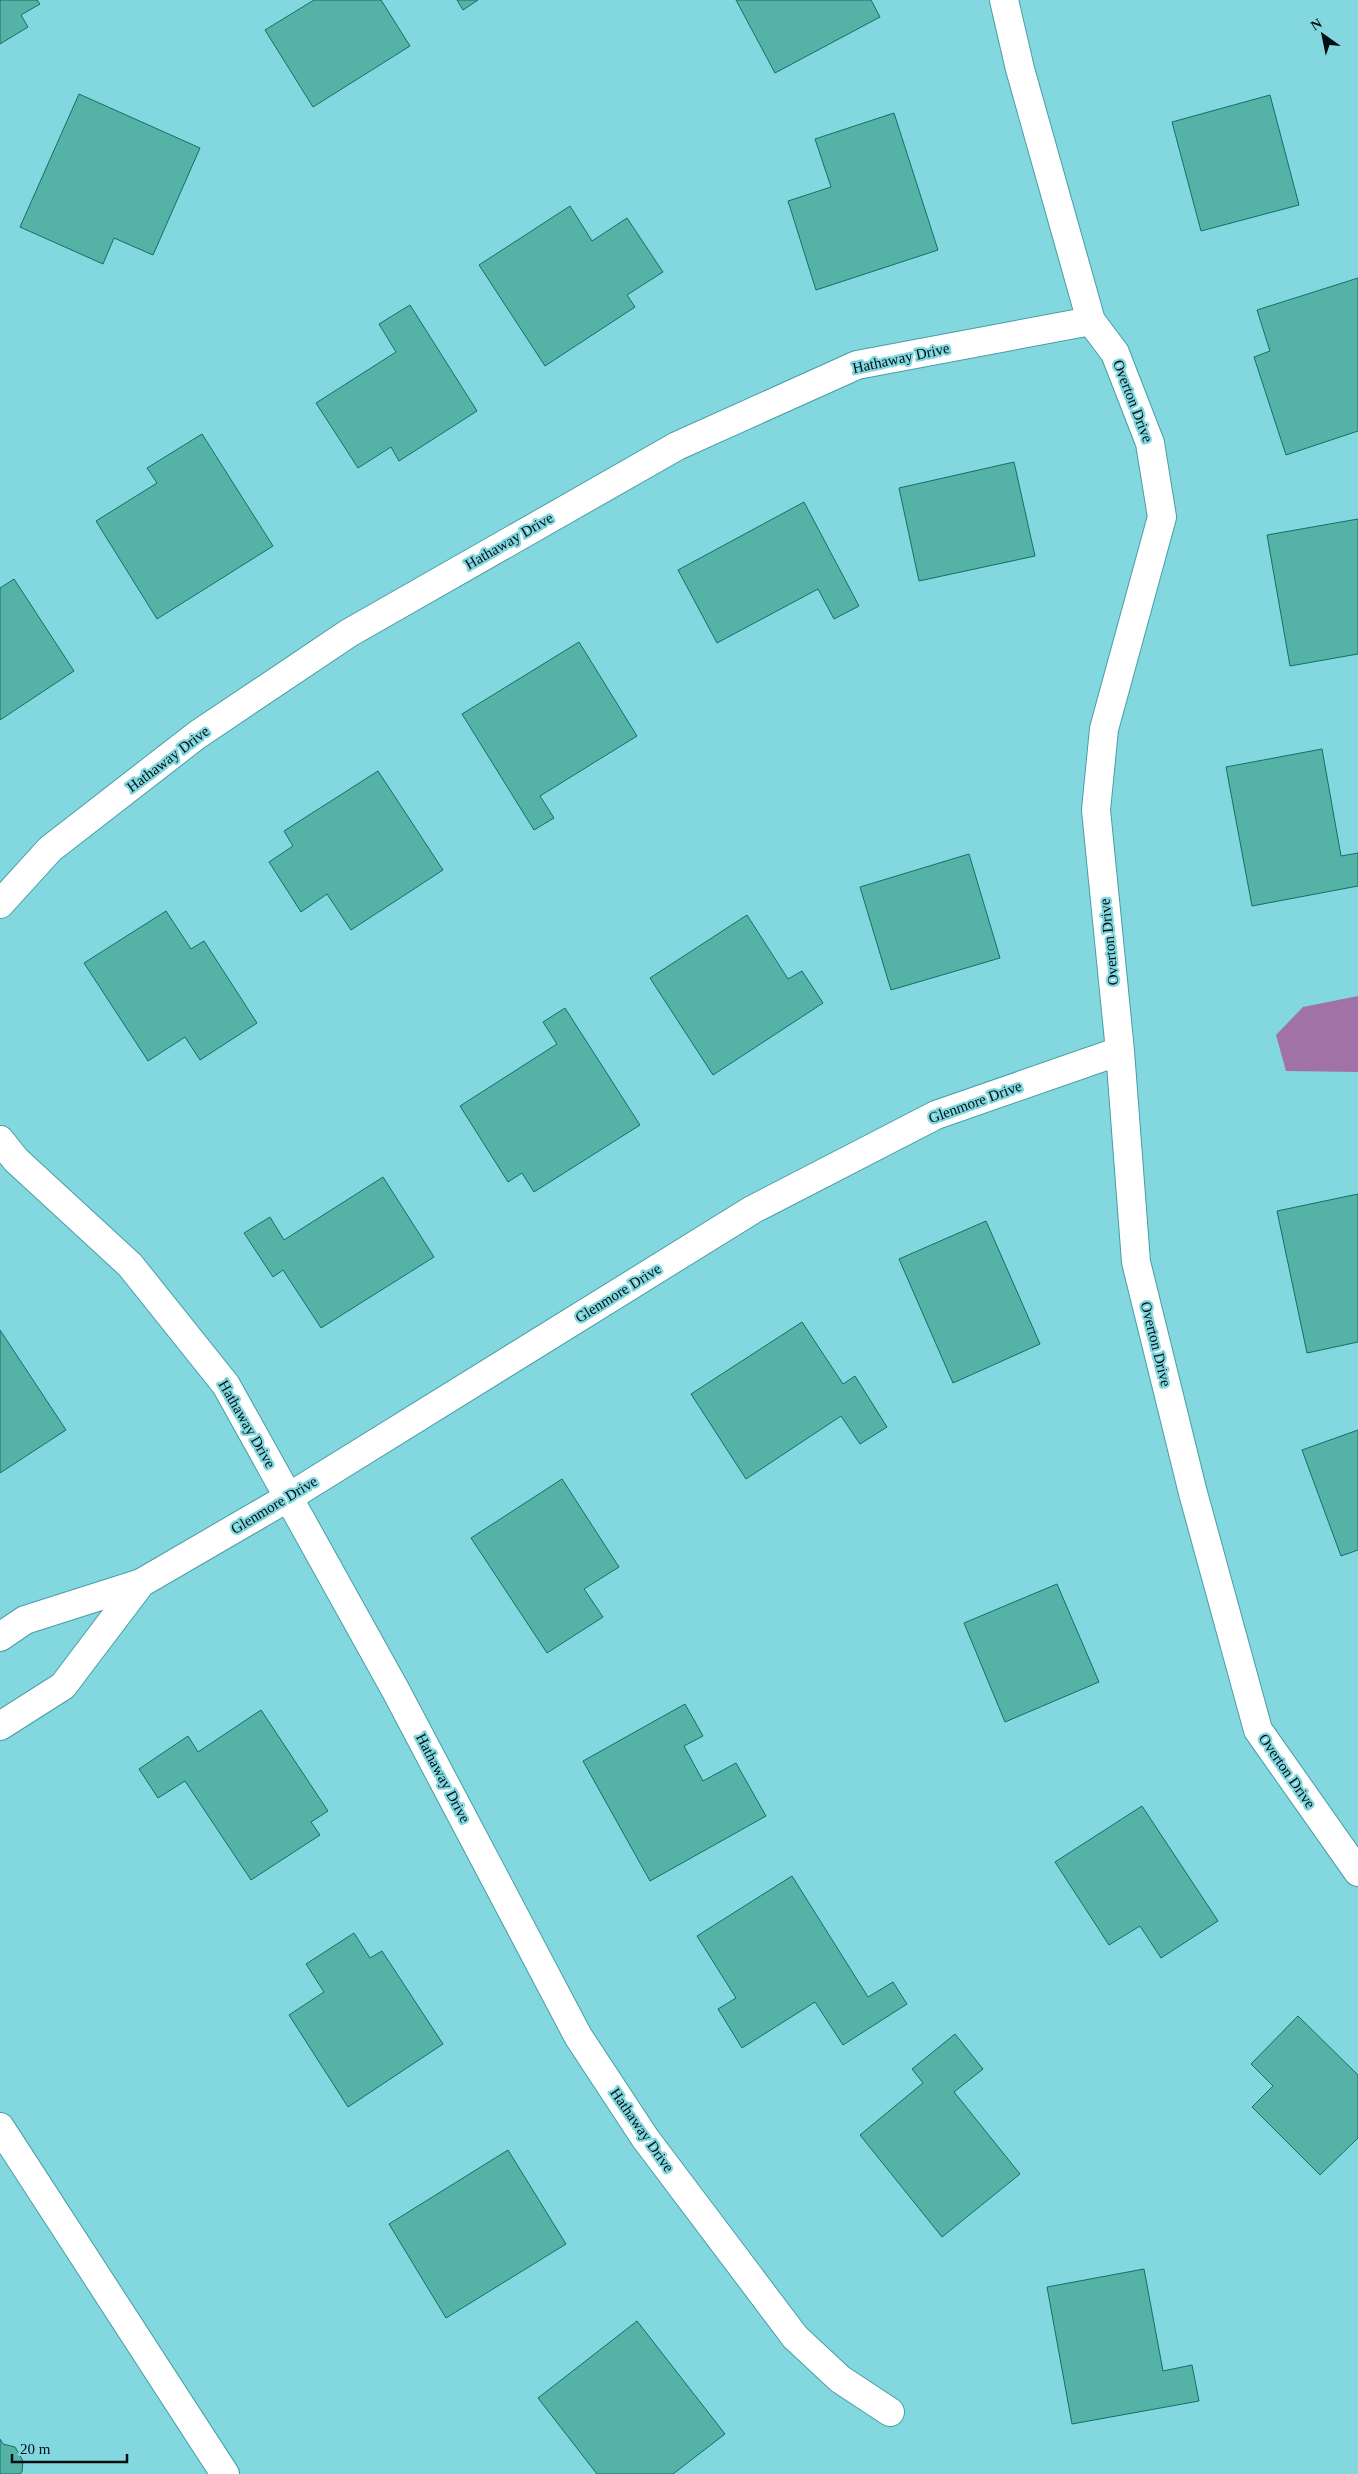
<svg xmlns="http://www.w3.org/2000/svg" width="1358" height="2474" font-family="'Times New Roman',serif">
<rect width="100%" height="100%" fill="#83d7df"/>
<path fill="#a172a6" d="M1358,996v76l-72,-1 -10,-36 27,-28z"/>
<path fill="#54b3a6" stroke="#127066" d="M0,0h37l3,4 -19,11 7,12 -28,17z
M314,0h67l29,46 -97,61 -48,-77z
M457,0h21l-15,10z
M736,0h135l9,17 -105,56z
M79,94l121,54 -47,107 -39,-17 -11,26 -83,-37z
M1270,95l29,110 -98,26 -29,-109z
M894,113l44,137 -122,40 -28,-89 43,-14 -16,-48z
M570,206l22,35 35,-23 36,54 -36,23 8,12 -90,59 -66,-101z
M1358,278v153l-72,24 -32,-98 16,-6 -13,-41z
M410,305l67,106 -78,50 -8,-14 -33,21 -42,-65 80,-51 -17,-28z
M202,434l71,112 -116,73 -61,-98 61,-38 -10,-15z
M1014,462l21,94 -116,25 -20,-93z
M804,502l55,104 -25,13 -16,-30 -101,54 -39,-73z
M1358,519v135l-68,12 -23,-131z
M14,579l60,92 -74,49v-132z
M579,642l58,94 -97,60 14,22 -20,12 -72,-116z
M1322,749l19,107 17,-3v33l-106,20 -26,-139z
M378,771l65,99 -92,60 -24,-36 -26,18 -32,-50 24,-16 -9,-15z
M969,854l31,104 -109,32 -31,-103z
M166,911l25,38 13,-8 53,82 -57,37 -15,-23 -37,24 -64,-98z
M747,915l41,64 14,-8 21,32 -110,72 -63,-97z
M565,1008l75,117 -106,67 -12,-19 -14,9 -48,-76 97,-62 -14,-22z
M383,1177l51,80 -113,71 -38,-58 -10,7 -29,-44 26,-16 14,23z
M1358,1194v148l-51,11 -30,-142z
M986,1221l54,123 -87,39 -54,-124z
M802,1322l41,62 12,-8 32,51 -27,17 -19,-28 -95,63 -55,-85z
M0,1330l66,100 -66,43z
M1358,1430v120l-17,6 -39,-106z
M562,1479l57,88 -35,22 19,28 -56,36 -76,-115z
M1057,1584l42,98 -94,40 -41,-99z
M685,1704l18,32 -19,10 19,35 33,-18 30,53 -116,65 -67,-120z
M261,1710l67,101 -17,11 9,13 -69,45 -66,-99 -27,17 -19,-29 49,-33 10,16z
M1142,1806l76,115 -57,37 -21,-32 -31,19 -54,-83z
M792,1876l76,121 25,-15 14,22 -64,41 -28,-43 -73,46 -24,-39 18,-11 -39,-62z
M354,1933l16,25 12,-7 61,93 -95,63 -59,-92 35,-23 -18,-28z
M1298,2016l60,59v63l-38,37 -68,-68 21,-21 -22,-22z
M955,2034l28,35 -29,23 66,82 -78,63 -82,-102 63,-52 -11,-14z
M508,2150l58,94 -120,74 -57,-94z
M1144,2269l19,102 29,-6 7,36 -127,23 -25,-137z
M637,2321l88,113 -52,40h-76l-59,-76z
M0,2439l3,5 12,3 8,14 -1,11 -2,2h-20z"/>
<g fill="none" stroke-linecap="round" stroke-linejoin="round">
<defs>
<path id="minor" d="M1004,0l16,69 71,252 24,32 35,90 12,74 -58,212 -8,81 24,241 16,211 57,231 65,237 100,142
M0,904l50,-55 147,-114 152,-102 328,-187 180,-81 234,-44
M0,1140l16,20 114,105 96,120 170,306 182,345 67,102 150,199 45,42 50,33
M141,1583l148,-86 463,-287 184,-95 184,-64
M0,1637l25,-17 116,-37 -78,103 -63,40"/>
<path id="secondary" d="M0,2127l225,347"/>
</defs>
<use href="#minor" stroke="#499ea6" stroke-width="30"/>
<use href="#secondary" stroke="#499ea6" stroke-width="30"/>
<use href="#minor" stroke="#fff" stroke-width="28"/>
<use href="#secondary" stroke="#fff" stroke-width="28"/>
</g>
<g text-anchor="middle" stroke-width="4.5" stroke-linejoin="round" paint-order="stroke">
<g font-size="15" fill="#001012" stroke="#83d7df">
<text transform="translate(901 358) rotate(-12)" y="5">Hathaway Drive</text>
<text transform="translate(1133 401) rotate(69)" y="5">Overton Drive</text>
<text transform="translate(509 541) rotate(-30)" y="5">Hathaway Drive</text>
<text transform="translate(168 759) rotate(-37)" y="5">Hathaway Drive</text>
<text transform="translate(1109 942) rotate(-96)" y="5">Overton Drive</text>
<text transform="translate(975 1102) rotate(-20)" y="5">Glenmore Drive</text>
<text transform="translate(618 1293) rotate(-32)" y="5">Glenmore Drive</text>
<text transform="translate(1156 1344) rotate(76)" y="5">Overton Drive</text>
<text transform="translate(247 1424) rotate(60)" y="5">Hathaway Drive</text>
<text transform="translate(274 1505) rotate(-31)" y="5">Glenmore Drive</text>
<text transform="translate(1287 1771) rotate(55)" y="5">Overton Drive</text>
<text transform="translate(443 1778) rotate(62)" y="5">Hathaway Drive</text>
<text transform="translate(642 2130) rotate(55)" y="5">Hathaway Drive</text>
</g>
</g>
<g transform="translate(1323 35) rotate(327)" stroke="#83d7df" stroke-width="4" paint-order="stroke">
<path d="M0-4L9 19L0 12L-9 19Z" fill="#001012"/>
<text y="-8" font-size="14" font-weight="bold" text-anchor="middle" fill="#001012">N</text>
</g>
<path d="M12 2454v8h115v-8" fill="none" stroke="#001012" stroke-width="2.5"/>
<text x="20" y="2454" font-size="15" fill="#001012" stroke="#83d7df" stroke-width="4" paint-order="stroke">20 m</text>
</svg>
